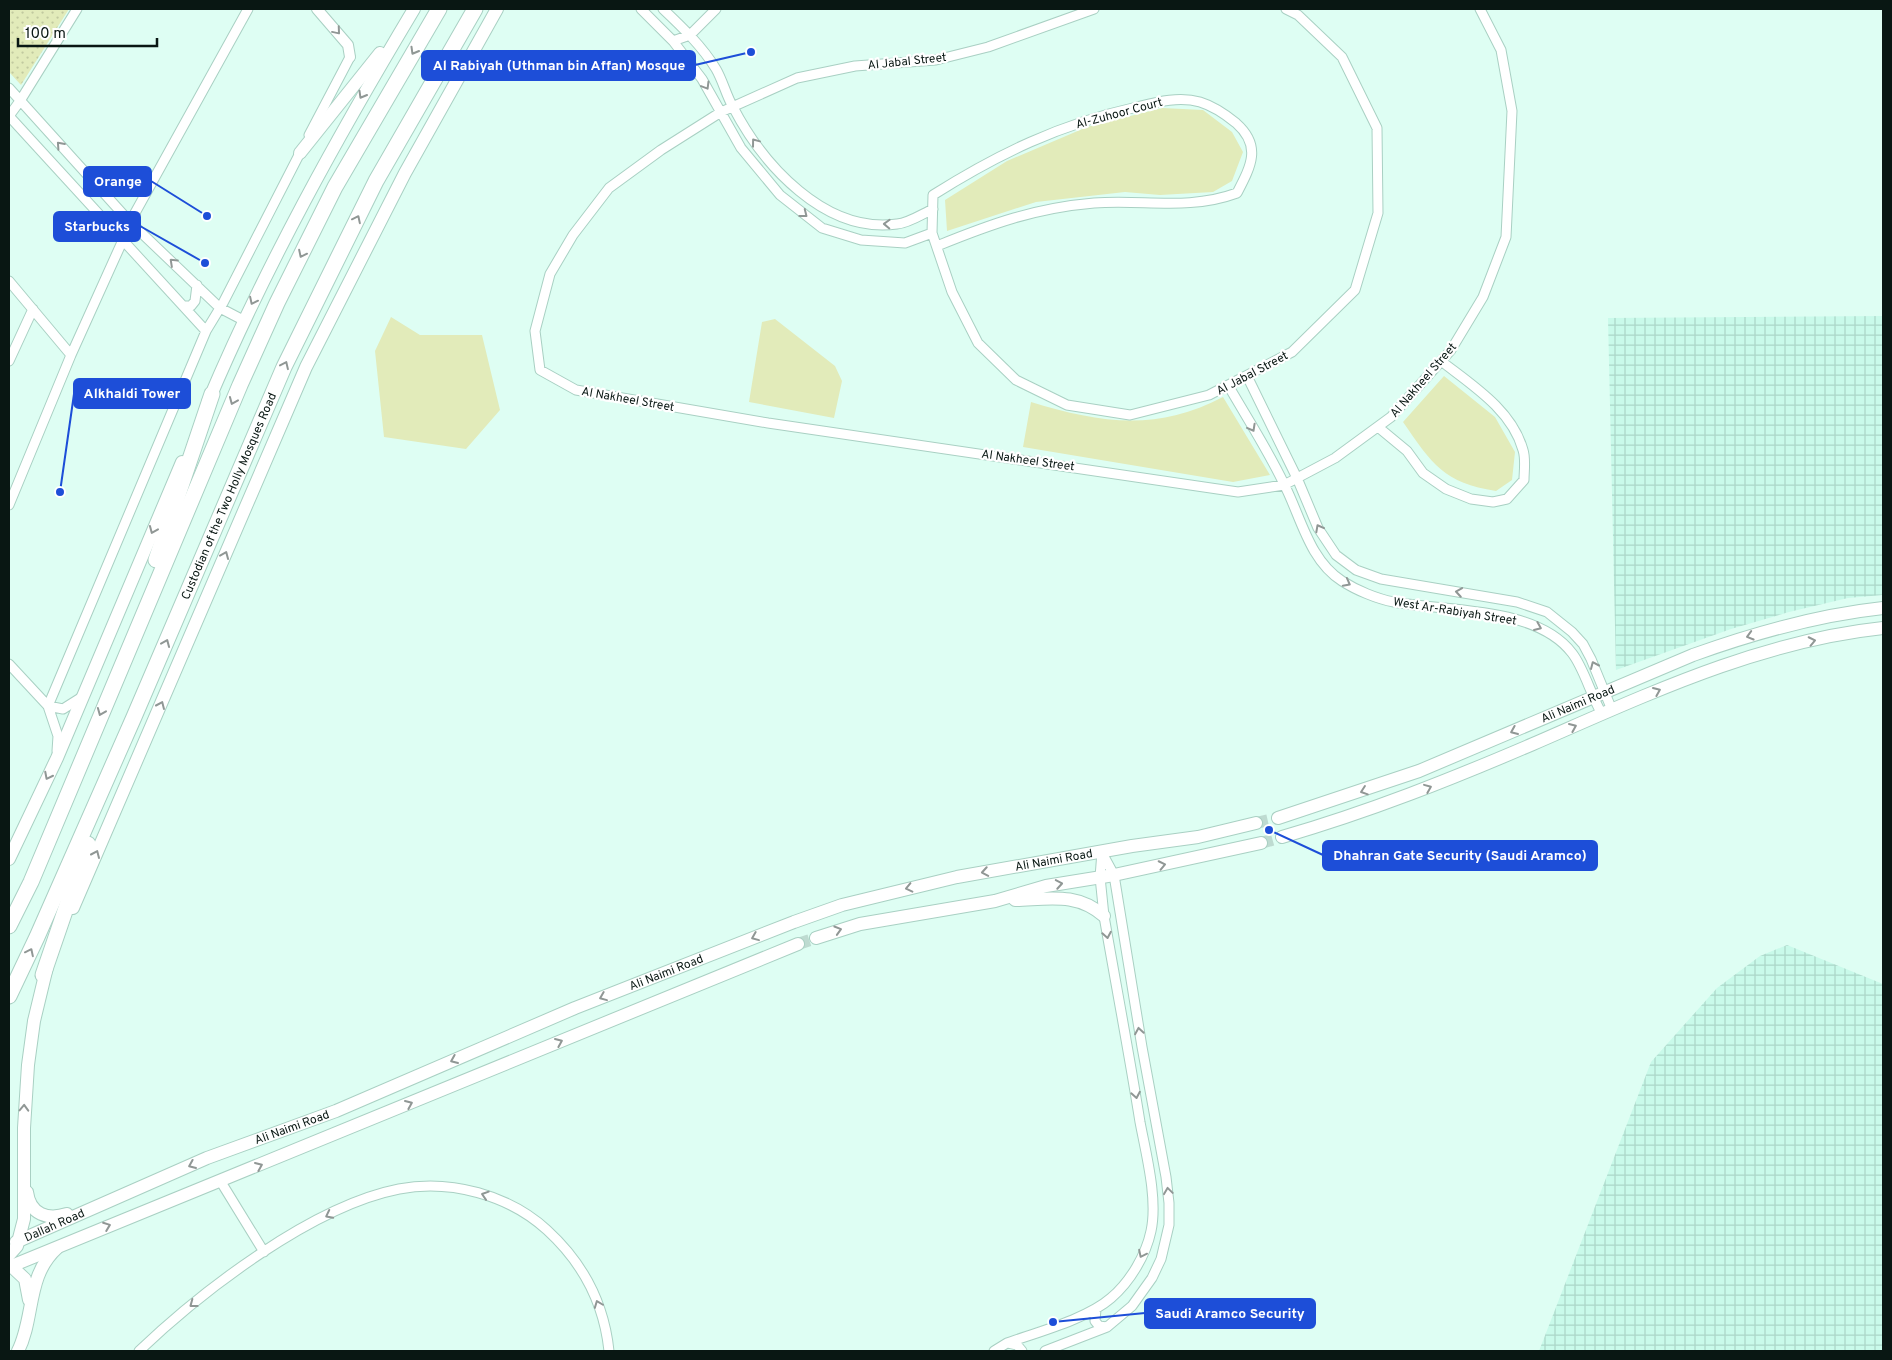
<svg xmlns="http://www.w3.org/2000/svg" width="1892" height="1360" font-family="Overpass,sans-serif">
<defs>
<pattern id="industrial-grid" width="8" height="8" patternUnits="userSpaceOnUse" patternTransform="scale(1.25)"><rect width="8" height="8" fill="#c9faea"/><path d="M0 4h8M4 0v8" fill="none" stroke="#abd6c8"/></pattern>
<pattern id="grass-dots" width="8" height="8" patternUnits="userSpaceOnUse" patternTransform="scale(1.25)"><rect width="8" height="8" fill="#e2ebba"/><path d="M2 2h.1M6 6h.1" fill="none" stroke="#c1c99f" stroke-width="1.8" stroke-linecap="round"/></pattern>
</defs>
<rect width="100%" height="100%" fill="#defef3"/>
<path fill="url(#industrial-grid)" d="M1883,316v279l-35,3 -59,14 -58,17 -115,41 -8,-352z
M1787,945l96,39v367h-344l112,-289 66,-74 43,-32z"/>
<path fill="url(#grass-dots)" d="M9,9h60l-48,76 -12,-13z"/>
<path fill="#e2ebba" d="M1162,108l41,2 29,22 11,20 -11,29 -19,11 -53,3 -35,-3 -89,10 -89,29 -2,-31 62,-39 80,-34z
M391,317l29,18h62l18,75 -34,39 -82,-12 -9,-86z
M775,319l60,47 7,15 -8,37 -85,-16 13,-80z
M1444,376l51,41 20,35 -3,28 -16,11c-52,-8 -64,-27 -93,-69z
M1223,397l47,78 -37,7 -210,-35 8,-45c69,21 126,30 192,-5z"/>
<g fill="none" stroke-linecap="round" stroke-linejoin="round">
<path stroke="#bedbd1" stroke-width="12" stroke-dasharray="12 6" stroke-linecap="butt" d="M1256,823l22,-5
M1261,843l21,-6
M798,944l18,-6"/>
<defs>
<path id="minor" d="M641,9l32,32 29,38 39,69 39,47 42,33 39,12 44,3 27,-10
M663,9c19,18 39,37 53,60 7,12 10,26 17,38 30,58 92,127 164,117 12,-1 25,-10 36,-15
M1094,9l-106,38 -52,13 -81,6 -58,12 -76,34 -60,38 -52,38 -36,47 -23,39 -15,57 5,39 36,20 192,33 470,69 46,-7 51,-27 56,-41 60,-67 32,-53 23,-60 6,-126 -11,-61 -21,-41
M673,41l17,-6 26,-26
M9,88l121,134 90,86 23,12
M9,116l197,215
M9,116l11,-15 57,-92
M309,135l41,-78
M130,222l118,-213
M937,246c54,-22 98,-38 157,-43 49,-4 94,8 143,-10 14,-27 25,-47 -1,-70 -11,-9 -23,-17 -36,-21 -21,-6 -43,0 -63,5 -77,17 -139,47 -204,88l-1,38 20,59 26,51 38,37 51,25 63,10 79,-20 83,-43 63,-62 23,-77 -1,-85 -35,-71 -44,-42 -12,-6
M9,281l62,74
M183,306h8l4,-5 2,-16
M9,361l24,-52
M1247,376l50,102 21,50 18,27 20,15 25,9 136,23 30,10 25,20 11,12 8,15 21,51
M1228,385c19,33 40,65 56,99 17,33 25,76 58,97 14,9 35,18 52,21 54,10 142,4 178,51 12,15 19,43 30,61
M1378,427l29,24 16,22 23,16 25,10 22,3 14,-3 17,-19c0,-9 2,-21 -1,-30 -11,-40 -51,-65 -82,-89
M9,505l62,-150 51,-113
M9,664l39,42 158,-375 17,-28 79,-154
M57,751l1,-15 -10,-30 15,3 19,-12
M221,1182l43,70
M1096,1309l-1,12 4,5 8,1
M1008,1343l9,2 5,6
M139,1351c63,-60 173,-145 260,-162 51,-10 110,6 148,41 35,32 57,73 62,121
M994,1351l13,-8c31,-11 80,-24 104,-45 19,-16 35,-43 40,-67 7,-32 -5,-77 -11,-109 -11,-69 -24,-137 -36,-206l-4,-39 2,-25
M1045,1351l62,-24 25,-21 20,-28 9,-19 8,-34v-22l-3,-26 -24,-130 -28,-172 -12,-22"/>
<path id="tertiary" d="M317,9l31,36 2,12"/>
<g id="secondary">
<path d="M300,153l80,-100"/>
<path d="M208,402c58,-137 130,-266 206,-393"/>
<path id="s1" d="M1278,818l141,-47 274,-116c61,-22 125,-40 190,-47"/>
<path d="M1282,837c89,-26 167,-57 251,-93 113,-49 226,-103 350,-116"/>
<path d="M9,859l48,-101 125,-296"/>
<path d="M1015,900c34,-1 62,-8 89,16"/>
<path d="M73,908l233,-541 99,-194 92,-164"/>
<path d="M816,938l44,-14 135,-23 51,-15 68,-11 147,-32"/>
<path d="M27,1192c3,23 21,28 40,22"/>
<path id="s2" d="M16,1242l191,-84 129,-47 239,-103 219,-86 48,-17 115,-28 175,-31 66,-9 58,-14"/>
<path d="M9,1255l8,-9 7,-27v-91l4,-63 6,-44 13,-54"/>
<path d="M9,1264l16,15 4,21"/>
<path d="M9,1267l789,-323"/>
<path d="M18,1351c17,-34 8,-75 39,-103"/>
</g>
<g id="motorway">
<path d="M156,560l56,-166"/>
<path d="M9,926l22,-44 209,-497 37,-82 58,-116 104,-178"/>
<path d="M43,975l45,-131"/>
<path id="s3" d="M9,996l28,-59 97,-220 150,-350 92,-186 99,-172"/>
</g>
</defs>
<use href="#minor" stroke="#a9d0c3" stroke-width="11"/>
<use href="#tertiary" stroke="#a9d0c3" stroke-width="12"/>
<use href="#secondary" stroke="#a9d0c3" stroke-width="14"/>
<use href="#motorway" stroke="#a9d0c3" stroke-width="17"/>
<use href="#minor" stroke="#fff" stroke-width="9"/>
<use href="#tertiary" stroke="#fff" stroke-width="10"/>
<use href="#secondary" stroke="#fff" stroke-width="12"/>
<use href="#motorway" stroke="#fff" stroke-width="15"/>
</g>
<defs><path id="oneway-chevron" d="M-2-3.5L2.5 0L-2 3.5" fill="none" stroke-width="1.6" stroke-linecap="round" stroke-linejoin="round" transform="scale(1.25)"/></defs>
<g stroke="#909795">
<use href="#oneway-chevron" transform="translate(337 31) rotate(50)"/>
<use href="#oneway-chevron" transform="translate(414 51) rotate(120)"/>
<use href="#oneway-chevron" transform="translate(706 86) rotate(59)"/>
<use href="#oneway-chevron" transform="translate(362 95) rotate(120)"/>
<use href="#oneway-chevron" transform="translate(755 142) rotate(-127)"/>
<use href="#oneway-chevron" transform="translate(60 145) rotate(-132)"/>
<use href="#oneway-chevron" transform="translate(804 214) rotate(38)"/>
<use href="#oneway-chevron" transform="translate(357 219) rotate(-64)"/>
<use href="#oneway-chevron" transform="translate(887 224) rotate(-178)"/>
<use href="#oneway-chevron" transform="translate(302 254) rotate(116)"/>
<use href="#oneway-chevron" transform="translate(173 262) rotate(-137)"/>
<use href="#oneway-chevron" transform="translate(253 301) rotate(116)"/>
<use href="#oneway-chevron" transform="translate(285 365) rotate(-65)"/>
<use href="#oneway-chevron" transform="translate(233 401) rotate(113)"/>
<use href="#oneway-chevron" transform="translate(1252 428) rotate(61)"/>
<use href="#oneway-chevron" transform="translate(1319 528) rotate(-118)"/>
<use href="#oneway-chevron" transform="translate(153 530) rotate(113)"/>
<use href="#oneway-chevron" transform="translate(225 555) rotate(-67)"/>
<use href="#oneway-chevron" transform="translate(1347 583) rotate(28)"/>
<use href="#oneway-chevron" transform="translate(1459 592) rotate(-171)"/>
<use href="#oneway-chevron" transform="translate(1538 627) rotate(23)"/>
<use href="#oneway-chevron" transform="translate(1750 636) rotate(164)"/>
<use href="#oneway-chevron" transform="translate(1812 641) rotate(-12)"/>
<use href="#oneway-chevron" transform="translate(166 643) rotate(-67)"/>
<use href="#oneway-chevron" transform="translate(1594 665) rotate(-114)"/>
<use href="#oneway-chevron" transform="translate(1657 691) rotate(-23)"/>
<use href="#oneway-chevron" transform="translate(161 705) rotate(-66)"/>
<use href="#oneway-chevron" transform="translate(101 712) rotate(112)"/>
<use href="#oneway-chevron" transform="translate(1573 727) rotate(-23)"/>
<use href="#oneway-chevron" transform="translate(1514 731) rotate(157)"/>
<use href="#oneway-chevron" transform="translate(48 776) rotate(117)"/>
<use href="#oneway-chevron" transform="translate(1428 788) rotate(-22)"/>
<use href="#oneway-chevron" transform="translate(1364 791) rotate(161)"/>
<use href="#oneway-chevron" transform="translate(96 854) rotate(-66)"/>
<use href="#oneway-chevron" transform="translate(1162 865) rotate(-12)"/>
<use href="#oneway-chevron" transform="translate(985 872) rotate(170)"/>
<use href="#oneway-chevron" transform="translate(1059 884) rotate(-10)"/>
<use href="#oneway-chevron" transform="translate(909 888) rotate(167)"/>
<use href="#oneway-chevron" transform="translate(838 930) rotate(-17)"/>
<use href="#oneway-chevron" transform="translate(1107 935) rotate(80)"/>
<use href="#oneway-chevron" transform="translate(755 937) rotate(158)"/>
<use href="#oneway-chevron" transform="translate(30 952) rotate(-64)"/>
<use href="#oneway-chevron" transform="translate(603 997) rotate(158)"/>
<use href="#oneway-chevron" transform="translate(1139 1031) rotate(-99)"/>
<use href="#oneway-chevron" transform="translate(559 1042) rotate(-23)"/>
<use href="#oneway-chevron" transform="translate(454 1060) rotate(157)"/>
<use href="#oneway-chevron" transform="translate(1136 1095) rotate(80)"/>
<use href="#oneway-chevron" transform="translate(409 1104) rotate(-23)"/>
<use href="#oneway-chevron" transform="translate(24 1108) rotate(-88)"/>
<use href="#oneway-chevron" transform="translate(192 1165) rotate(157)"/>
<use href="#oneway-chevron" transform="translate(259 1166) rotate(-23)"/>
<use href="#oneway-chevron" transform="translate(1168 1191) rotate(-98)"/>
<use href="#oneway-chevron" transform="translate(485 1195) rotate(-162)"/>
<use href="#oneway-chevron" transform="translate(329 1215) rotate(153)"/>
<use href="#oneway-chevron" transform="translate(107 1226) rotate(-21)"/>
<use href="#oneway-chevron" transform="translate(1142 1254) rotate(116)"/>
<use href="#oneway-chevron" transform="translate(193 1304) rotate(143)"/>
<use href="#oneway-chevron" transform="translate(598 1304) rotate(-111)"/>
</g>
<g text-anchor="middle" stroke-width="4.5" stroke-linejoin="round" paint-order="stroke">
<g font-size="12" fill="#091713" stroke="#fff">
<text transform="translate(907 61) rotate(-6)" y="4">Al Jabal Street</text>
<text transform="translate(1119 113) rotate(-15)" y="4">Al-Zuhoor Court</text>
<text transform="translate(1252 373) rotate(-28)" y="4">Al Jabal Street</text>
<text transform="translate(1423 380) rotate(-49)" y="4">Al Nakheel Street</text>
<text transform="translate(628 399) rotate(10)" y="4">Al Nakheel Street</text>
<text transform="translate(1028 460) rotate(8)" y="4">Al Nakheel Street</text>
<text dy="4" stroke="none"><textPath href="#s3" startOffset="546">Custodian of the Two Holly Mosques Road</textPath></text>
<text transform="translate(1455 611) rotate(9)" y="4">West Ar-Rabiyah Street</text>
<text dy="4" stroke="none"><textPath href="#s1" startOffset="321">Ali Naimi Road</textPath></text>
<text dy="4" stroke="none"><textPath href="#s2" startOffset="1109">Ali Naimi Road</textPath></text>
<text dy="4" stroke="none"><textPath href="#s2" startOffset="704">Ali Naimi Road</textPath></text>
<text dy="4" stroke="none"><textPath href="#s2" startOffset="299">Ali Naimi Road</textPath></text>
<text dy="4" stroke="none"><textPath href="#s2" startOffset="42">Dallah Road</textPath></text>
</g>
</g>
<path fill="none" stroke="#1d4ed8" stroke-width="2" d="M751 52L695 65M207 216L151 181M205 263L140 226M60 492L74 394M1269 830L1323 855M1053 1322L1145 1313"/>
<g fill="#1d4ed8" stroke="#fff" stroke-width="2">
<circle cx="751" cy="52" r="5"/>
<circle cx="207" cy="216" r="5"/>
<circle cx="205" cy="263" r="5"/>
<circle cx="60" cy="492" r="5"/>
<circle cx="1269" cy="830" r="5"/>
<circle cx="1053" cy="1322" r="5"/>
</g>
<g fill="#1d4ed8" stroke="#1d4ed8" stroke-width="2">
<rect x="422" y="51" width="273" height="29" rx="5"/>
<rect x="84" y="167" width="67" height="29" rx="5"/>
<rect x="54" y="212" width="86" height="29" rx="5"/>
<rect x="74" y="379" width="116" height="29" rx="5"/>
<rect x="1323" y="841" width="274" height="29" rx="5"/>
<rect x="1145" y="1299" width="170" height="29" rx="5"/>
</g>
<g font-size="14" text-anchor="middle" font-weight="bold" fill="#fff">
<text x="559" y="70">Al Rabiyah (Uthman bin Affan) Mosque</text>
<text x="118" y="186">Orange</text>
<text x="97" y="231">Starbucks</text>
<text x="132" y="398">Alkhaldi Tower</text>
<text x="1460" y="860">Dhahran Gate Security (Saudi Aramco)</text>
<text x="1230" y="1318">Saudi Aramco Security</text>
</g>
<rect width="1892" height="1360" fill="none" stroke="#091713" stroke-width="20"/>
<path d="M18 38v8h139v-8" fill="none" stroke="#091713" stroke-width="2.5"/>
<text x="25" y="38" font-size="15" fill="#091713" stroke="#ffffff" stroke-width="4" paint-order="stroke">100 m</text>
</svg>
